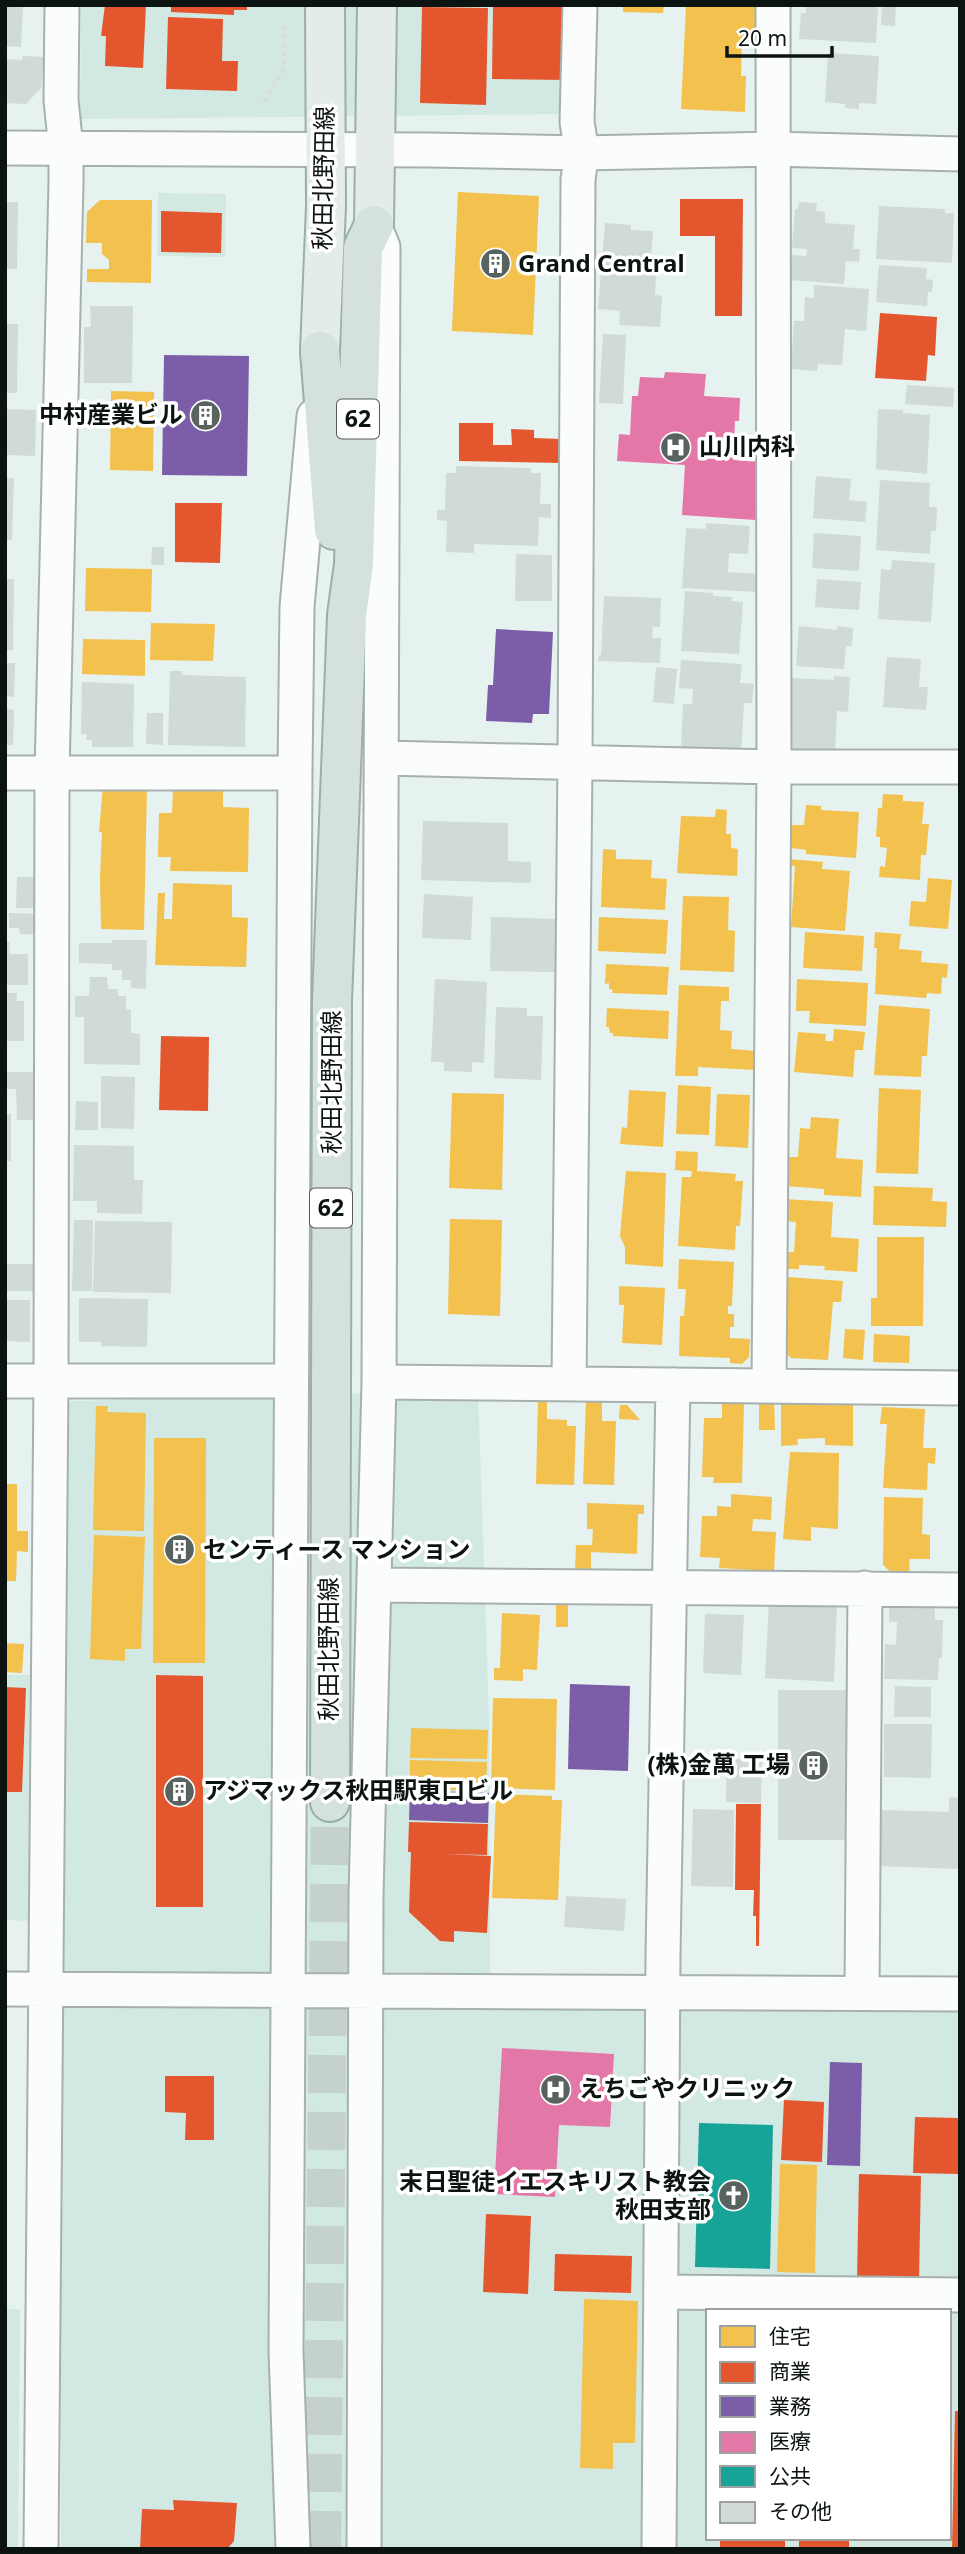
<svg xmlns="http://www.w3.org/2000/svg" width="965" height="2554" font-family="'Noto Sans','Noto Sans JP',sans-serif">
<rect width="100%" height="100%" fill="#e6f2ef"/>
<path fill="#d2e8e3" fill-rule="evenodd" d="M81,5h481l-2,109 -480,5z
M158,193l68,1 -1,63 -68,-1z
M478,1390l11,328 1,263 470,4v564h-899l-1,-627 -55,-2v-245h32l5,-273zM708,2311h241v227h-241z
M5,2309h15l-2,240h-13z"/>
<path fill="#f2c14e" d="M623,5h41l-1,8 -40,-1z
M686,5h71l-2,31h-13l-1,40h5l-1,36 -64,-3z
M458,192l81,4 -6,139 -81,-4z
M100,200h52l-1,83 -64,-1v-13h22v-9l-7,-6v-11h-16l1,-31z
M111,391l43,1 -1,79 -43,-1z
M86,568l66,1 -1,43 -66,-1z
M151,623l64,1 -2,37 -63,-1z
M83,639l62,1v36l-63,-2z
M103,786l44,1 -3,143 -43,-1 -1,-51 2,-46h-3z
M173,790l50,1v16l26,1 -1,64 -78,-1 1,-14h-13l1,-44h13z
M883,794l20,1v6l21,1 -2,22h7l-3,31h-5l-1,25 -41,-3 1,-11 5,1 2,-19 -7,-1v-10h-4l2,-29h4z
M806,805l15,1v4l38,2 -3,46 -50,-4v-4l-15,-2 1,-23h12z
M716,809l11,1 -1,24h5v14l7,1 -1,27 -60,-3 4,-57 34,1z
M603,849l13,1v9l36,1 -1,18 16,1 -2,31 -64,-3z
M789,859l34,3 -1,7 28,2 -5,60 -54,-4 4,-61h-6z
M928,878l24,2 -4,49 -39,-3 2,-25 15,1z
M173,883l59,2v32l16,1 -2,49 -91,-2 3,-72h7l-1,26h8z
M683,896l46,1 -1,33 7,1 -1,41 -54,-2z
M599,917l69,3 -2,34 -68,-3z
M805,932l59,4 -2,35 -59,-3z
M875,932l26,2 -2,15 23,2 -1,11 27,2 -1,14 -5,-1 -1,17 -14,-1 -1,5 -51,-4 2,-46h-3z
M606,964l63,3 -2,28 -55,-2 1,-3 -4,-1v-6l-4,1z
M797,979l71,4 -2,43 -57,-3 1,-12h-14z
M679,985l50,2v14h-8l-1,29 12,1 -1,18 25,2 -1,19 -57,-3v9h-23z
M879,1005l51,4 -3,47h-5l-1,21 -47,-2z
M607,1008l62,3 -1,28 -55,-3v-3h-3l-1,-6h-3z
M834,1029l31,3 -2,18h-8l-2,27 -59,-5 4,-40 28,2 -1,7h8z
M678,1085l33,2 -2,48 -33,-1z
M879,1088l42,2 -3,84 -42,-1z
M629,1090l37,2 -3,55 -43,-3 2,-17 5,1z
M452,1093l52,1 -2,96 -53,-2z
M717,1094l33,1 -2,53 -33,-2z
M811,1117l28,2 -3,39 27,2 -2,37 -37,-2v-6l-38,-3 2,-29h10l2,-29 10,1z
M676,1151l22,1 -1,19 39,3 -1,7h8l-3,45h-4l-1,24 -57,-4 4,-69h9l1,-6 -17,-1z
M626,1171l40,2 -3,94 -38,-3v-17l-5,-11z
M874,1186l59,2 -1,13 15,1 -1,25 -73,-2z
M785,1199l48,3 -2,35 28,2 -2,33 -33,-2 1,-4 -26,-1v4h-17l1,-17h11l2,-30 -13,-1z
M450,1219l52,1 -2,96 -52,-2z
M877,1237h47l-1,89h-52v-28h6z
M679,1259l55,3 -2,44h-4v8h6v13h-4v11l20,1 -1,18 -7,7 -12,-1v-5l-51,-2 1,-40h4l2,-27h-8z
M788,1277l55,4 -2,21h-8l-5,58 -37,-2 -8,-8z
M619,1286l46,2 -3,57 -40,-2 2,-38h-5z
M845,1329l20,1 -2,30 -20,-2z
M874,1334l36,2 -1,27 -36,-1z
M759,1399h15l1,31h-16z
M586,1400h16v21h14l-2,64 -31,-1z
M538,1402h9v17l20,1v6h9l-2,59 -38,-1z
M722,1402l22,1 -2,80h-29l1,-6h-12l2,-59h18z
M781,1404h72v42l-28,-1v-7l-28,1 1,6 -17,1z
M620,1405h7l13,15 -21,-1z
M96,1406h12l-1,6 39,1 -2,118 -51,-1z
M882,1407l43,2 -2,39h13l-1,16 -7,-1 -1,27 -44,-2 4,-64h-7z
M154,1438h52l-1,225h-52z
M790,1452l49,1 -1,76 -27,-2v14l-28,-2z
M5,1484h12v47h11v21l-11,-1 -1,30h-11z
M731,1494l41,3 -1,23 -18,-1 -1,12 24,1 -2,39 -55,-3 1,-10 -20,-1 2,-41h15v-10l14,1z
M884,1497l39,1 -1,36 8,1v24h-21l1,16 -17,-1 -10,-9z
M587,1503l57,2v9h-6l-1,40 -46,-2v20h-16l1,-27h16l1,-16h-6z
M94,1535l51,2 -4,112h-16v12l-35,-2z
M556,1599h12v28h-12z
M502,1613l38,2 -3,55 -14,-1v12l-29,-1v-12h6z
M5,1643l19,1 -2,29 -17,-1z
M493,1698l64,1 -2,91 -64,-2z
M411,1728l77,2 -1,29 -77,-1z
M410,1760l77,2 -1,29 -76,-2z
M496,1794l56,2v4h10l-4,100 -66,-2z
M780,2164l37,1 -2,108 -38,-1z
M584,2299l54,2 -3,142h-22v26l-33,-1z"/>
<path fill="#e4572e" d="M105,5h41l-3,63 -38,-2 1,-30h-5z
M171,5h76v5h-13v5l-63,-3z
M493,5h74l-1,75 -74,-1z
M422,7l66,1 -2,97 -66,-2z
M168,17l55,2 -1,42h16l-1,30 -71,-2z
M680,199h63l-1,117h-27v-80h-35z
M161,211l61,2 -1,40 -60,-1z
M880,313l57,4 -2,39 -7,-1 -2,26 -51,-3z
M459,423h34v22h19l-1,-16 23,1v8l28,1v24l-103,-2z
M175,503h47l-2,60 -45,-1z
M161,1036l48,1 -1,74 -49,-1z
M156,1675l47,1v231h-47z
M5,1687l21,1 -4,104h-17z
M736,1804h25l-2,142h-3v-30h-3l1,-26h-19z
M409,1822l79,2 -1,31 -42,-1 46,2 -4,77 -33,-2v11l-14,-1 -31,-29 2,-60h-3z
M165,2076h49v64h-29l1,-27 -21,-1z
M784,2100l40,2 -2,60 -41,-2z
M915,2117l44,1 -1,56 -45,-1z
M859,2174l62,2 -2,104 -62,-1z
M486,2214l45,2 -3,78 -45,-2z
M555,2254l77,2 -1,37 -77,-2z
M955,2411h5v138h-8z
M173,2500l64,3 -3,38 -7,8h-87l2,-40 32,1z
M720,2538h65v11h-65z
M799,2538h50v11h-50z"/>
<path fill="#7b5ea7" d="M164,355l85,1 -2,120 -85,-1z
M496,629l57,3 -4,82h-16l-1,9 -46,-2 2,-36h5z
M570,1684l60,2 -2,85 -60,-2z
M410,1790l79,3 -1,30 -79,-3z
M830,2062l32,1 -2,103 -33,-1z"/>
<path fill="#e377a8" d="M665,372l41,2 -2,22 36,2 -1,23h-4l-2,39 27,2 -4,58 -74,-5 3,-50 -68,-4 2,-27 11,1 2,-39h6l2,-19 24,1z
M502,2048l112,6 -4,73 -51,-2 -4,72 -61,-3z"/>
<path fill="#17a398" d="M699,2123l74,2 -3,144 -75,-2z"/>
<path fill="#d0dad8" d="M5,5h18l-2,42 -16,-1z
M806,5h72l-2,38 -77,-4 2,-26h5z
M882,5h14l-1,21 -14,-1z
M828,53l51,3 -3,48 -17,-1v6l-14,-1v-4l-20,-2z
M23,56l21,1 -3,31 -15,16 -21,-1v-44l17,1z
M5,202h13l-1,67h-12z
M799,202l18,1 -1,8 9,1v11l30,2 -2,24h7l-1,13 -13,-1 -2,23 -54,-4 2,-25 14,1 1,-7 -15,-1 3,-39h3z
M879,206l66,3v4h9l-2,50 -76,-4z
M605,223l26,2v5l22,1 -2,28h6l-2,36 7,1 -2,31 -41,-2 1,-14 -22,-2z
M879,265l48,3 -1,11 7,1 -1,12h-4l-1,14 -51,-4z
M814,285l55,4 -3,42 -21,-2 -3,36 -24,-1 -1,7 -26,-2 3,-48h10l1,-24 9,1z
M90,306h43l-1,77h-48v-56h7z
M5,324h13l-1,69h-12z
M603,334l23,1 -3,69 -24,-1z
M907,385l47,3 -1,19 -48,-3z
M5,409l31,1 -1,46 -30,-1z
M878,409l25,1v3l27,2 -3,59 -51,-5z
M456,466l75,2v5h10l-1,31h11v14l-12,-1 -1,29 -64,-2v9l-28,-1 1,-31 -10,-1v-10h8l1,-37h10z
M816,476l35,3 -2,21 18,2 -2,20 -52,-4z
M5,478h9l-2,62h-7z
M880,480l50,3 -1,24h8l-1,24h-5l-1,23 -54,-4z
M706,523l44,3 -2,28 -19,-1 -1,19 31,2 -2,18 -75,-4 4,-60 20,1z
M814,533l47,3 -2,35 -47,-3z
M152,547h12v18h-13z
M516,554l36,1v46h-37z
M892,560l43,3 -4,59 -53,-3 3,-50 10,1z
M5,579h9l-1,71h-8z
M817,579l44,3 -2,28 -44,-3z
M685,591l28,2v3l19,1 -1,4 12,1 -4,52 -58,-3z
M604,596l57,2 -1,29h-7l-1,11h9l-1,25 -62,-2 1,-6h2z
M799,626l38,4v-4l16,2 -1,18h-6l-2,23 -48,-3z
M887,657l34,2 -2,28h9l-2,23 -43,-3z
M681,660l61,4 -2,19 14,1 -2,19h-8l-3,50 -60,-4 2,-45h9l1,-15 -14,-1z
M5,663h10l-1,34 -9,-1z
M656,667l21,2 -3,35 -21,-2z
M170,671h12v4l64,2 -1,70 -77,-2z
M834,676l16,1 -2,35 -11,-1 -2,42 -41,-2 -6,-7 4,-66 42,2z
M82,682l52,2 -1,63h-41v-7h-6l1,-6h-6z
M5,709l9,1 -1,35h-8z
M147,713h16v32l-17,-1z
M423,821l85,2v38l23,1v21l-110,-3z
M17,877h27l-1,31h-27z
M424,894l49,3 -2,43 -49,-2z
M9,913l33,1v21l-22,-1 -1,-6h-10z
M491,917l66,2 -1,53 -66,-1z
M112,940h35l-1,49 -15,-1v-8h-9v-10h-10v-6l-33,-1v-20h33z
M5,942h5l-1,12h19v31h-23z
M90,977h17l1,12h10v7h8v13l5,1v23l9,1v31l-56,-1v-47h-9v-21h14z
M435,979l52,3 -3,81 -12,-1v10l-28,-1v-9h-13z
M5,993h12v8h7v40h-19z
M496,1007l31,1v8h16l-2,64 -47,-2z
M6,1072h33v48h-22l-1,-31h-10z
M101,1076l34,1 -1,52 -33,-1z
M76,1101l22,1v28h-23z
M5,1114h6v47h-6z
M74,1145l60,1v34h9l-1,34 -45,-1v-12h-24z
M74,1220h19l-1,71h-20z
M95,1221l77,1 -1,71 -78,-1z
M5,1264h28v27h-28z
M79,1298l69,1 -1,48 -46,-1v-4h-22z
M5,1300h25v42l-25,-1z
M769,1600l68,3 -3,79 -69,-4z
M895,1601l40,1v18h8l-1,38h-3l-1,22 -54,-1 1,-35 11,1 1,-23h-8v-15l5,-1z
M705,1614l39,1 -3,60 -38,-2z
M895,1686l36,1v30h-37z
M778,1690h71v150h-71z
M884,1724h48l-1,54 -47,-1z
M727,1759h35l-1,44 -35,-1z
M949,1797l11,1v71l-80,-3 1,-56 68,2z
M693,1809l41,1 -1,77 -42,-1z
M566,1896l60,3 -2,32 -60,-4z"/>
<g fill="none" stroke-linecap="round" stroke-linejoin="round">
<path stroke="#c5d1ce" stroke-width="38" stroke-dasharray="38 19" stroke-linecap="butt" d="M322,2549l8,-747"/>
<defs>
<path id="minor" d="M5,148l425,2 152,3 190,-4 188,5
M383,758l391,9h186
M5,773h290
M5,1381h284
M379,1382l581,6
M569,1383l6,-622 3,-582 4,-26 -5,-31 3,-117
M769,1386l5,-619 -1,-762
M375,1585l585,5
M5,1989l955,5
M862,1993l3,-405
M662,2292l298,3
M41,2549l10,-1168 1,-608 14,-590v-34l-5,-49 1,-95
M293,2549l-7,-198 9,-1578 2,-166 17,-191
M364,2549l2,-654 13,-513 4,-1135 -9,-22
M659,2549l4,-593 10,-571"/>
<path id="major" d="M374,225l3,-220
M320,351l6,-145 -1,-201"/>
<path id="highway" d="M320,351l14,179
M330,1802l2,-801 15,-386 7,-51 9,-316 11,-23"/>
</defs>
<use href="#minor" stroke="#a7b0ae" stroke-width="37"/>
<use href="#major" stroke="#9caeaa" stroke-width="42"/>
<use href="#highway" stroke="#9caeaa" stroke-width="42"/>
<path stroke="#d8dcdb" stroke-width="4.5" stroke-dasharray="3.5 5" stroke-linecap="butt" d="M264,101l20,-32 1,-42"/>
<use href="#minor" stroke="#fbfdfd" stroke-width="33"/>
<use href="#major" stroke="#e3ecea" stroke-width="38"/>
<use href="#highway" stroke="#d4e1df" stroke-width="38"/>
</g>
<defs>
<symbol id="building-disc" viewBox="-11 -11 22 22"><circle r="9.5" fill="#58625f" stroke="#fff"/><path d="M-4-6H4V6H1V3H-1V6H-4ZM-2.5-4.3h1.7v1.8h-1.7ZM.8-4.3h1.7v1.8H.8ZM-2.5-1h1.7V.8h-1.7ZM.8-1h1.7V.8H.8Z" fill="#fff"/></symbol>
<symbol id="hospital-disc" viewBox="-11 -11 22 22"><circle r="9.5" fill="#58625f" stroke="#fff"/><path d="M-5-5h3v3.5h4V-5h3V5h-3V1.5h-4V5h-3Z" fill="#fff"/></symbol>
<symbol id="church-disc" viewBox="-11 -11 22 22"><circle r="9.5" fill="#58625f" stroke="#fff"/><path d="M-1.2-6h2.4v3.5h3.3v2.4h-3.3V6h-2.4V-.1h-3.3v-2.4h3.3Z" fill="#fff"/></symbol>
</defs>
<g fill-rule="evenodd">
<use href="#building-disc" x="478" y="246" width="35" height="35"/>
<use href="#building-disc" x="188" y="398" width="35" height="35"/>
<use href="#hospital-disc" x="658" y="430" width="35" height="35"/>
<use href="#building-disc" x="162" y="1532" width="35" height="35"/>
<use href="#building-disc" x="796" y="1748" width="35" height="35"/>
<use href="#building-disc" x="162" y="1774" width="35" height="35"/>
<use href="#hospital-disc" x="538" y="2072" width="35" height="35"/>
<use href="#church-disc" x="716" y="2178" width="35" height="35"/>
</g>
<g text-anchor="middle" stroke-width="7" stroke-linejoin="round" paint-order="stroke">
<g fill="#fff" stroke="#555a59" stroke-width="2">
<rect x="337" y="399.5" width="42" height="39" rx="5"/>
<rect x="310" y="1188.5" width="42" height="39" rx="5"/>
</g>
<g font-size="23" font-weight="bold" fill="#0c1412">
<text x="358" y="427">62</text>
<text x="331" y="1216">62</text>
</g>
<g font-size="24" fill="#0c1412" stroke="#fff">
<text transform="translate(324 178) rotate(-89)" y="8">秋田北野田線</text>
<text transform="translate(332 1082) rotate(-90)" y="8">秋田北野田線</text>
<text transform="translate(329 1649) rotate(-90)" y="8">秋田北野田線</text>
</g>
<g font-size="24" font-weight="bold" fill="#0c1412" stroke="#fff" text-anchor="start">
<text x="518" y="272">Grand Central</text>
<text x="183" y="423" text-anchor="end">中村産業ビル</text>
<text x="699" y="455">山川内科</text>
<text x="203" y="1558">センティース マンション</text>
<text x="790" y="1773" text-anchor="end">(株)金萬 工場</text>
<text x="203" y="1799">アジマックス秋田駅東口ビル</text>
<text x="579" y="2097">えちごやクリニック</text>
<text x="711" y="2190" text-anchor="end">末日聖徒イエスキリスト教会<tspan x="711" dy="28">秋田支部</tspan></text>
</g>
</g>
<rect width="965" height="2554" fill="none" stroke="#0c1412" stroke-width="14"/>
<rect x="706" y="2309" width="245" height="231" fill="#ffffff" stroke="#9ea1a0" stroke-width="2"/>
<rect x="720" y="2326" width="35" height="21" fill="#f2c14e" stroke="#9ea1a0" stroke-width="2"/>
<text x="769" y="2344" font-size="21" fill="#0c1412">住宅</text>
<rect x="720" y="2362" width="35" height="21" fill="#e4572e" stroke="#9ea1a0" stroke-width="2"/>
<text x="769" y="2379" font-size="21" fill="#0c1412">商業</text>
<rect x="720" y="2396" width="35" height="21" fill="#7b5ea7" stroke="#9ea1a0" stroke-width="2"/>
<text x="769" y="2414" font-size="21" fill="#0c1412">業務</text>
<rect x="720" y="2432" width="35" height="21" fill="#e377a8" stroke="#9ea1a0" stroke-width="2"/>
<text x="769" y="2449" font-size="21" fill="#0c1412">医療</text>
<rect x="720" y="2466" width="35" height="21" fill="#17a398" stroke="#9ea1a0" stroke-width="2"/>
<text x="769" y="2484" font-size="21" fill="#0c1412">公共</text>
<rect x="720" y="2502" width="35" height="21" fill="#d0dad8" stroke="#9ea1a0" stroke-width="2"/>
<text x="769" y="2519" font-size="21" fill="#0c1412">その他</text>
<path d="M727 46v10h105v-10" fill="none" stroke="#0c1412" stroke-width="3.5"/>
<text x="738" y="46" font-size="21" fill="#0c1412" stroke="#ffffff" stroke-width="5" paint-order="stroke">20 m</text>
</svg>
